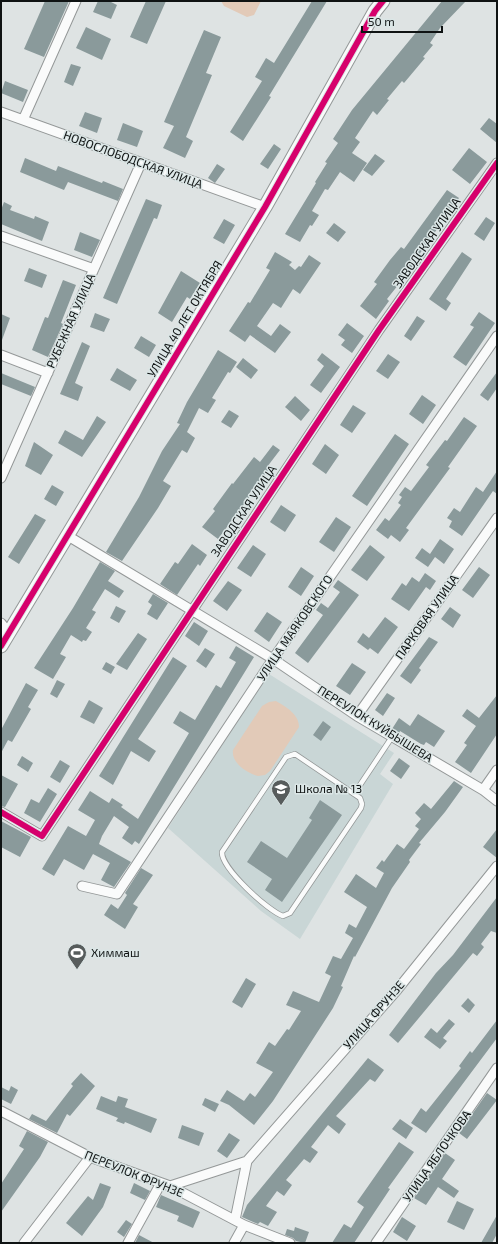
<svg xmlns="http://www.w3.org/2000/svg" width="498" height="1244" font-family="'Exo 2',sans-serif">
<rect width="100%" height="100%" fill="#dee3e3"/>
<path fill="#c9d6d6" d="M269,674l125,79 -14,21 13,10 -93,155 -39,-28 -93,-83z"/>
<path fill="#e2cab8" d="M221,1h40l-7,14 -7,2 -23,-11z
M276,701c10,6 23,13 23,26l-29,44 -5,4 -7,1c-11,-3 -27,-13 -25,-26l29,-44 7,-4z"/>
<path fill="#8a9a9b" d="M45,1h24l-25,56 -20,-8z
M98,1h11l8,4 -6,14 -18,-7z
M146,1h20l-19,43 -17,-7z
M312,1h15l-58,95 2,1 -28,44 -13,-9 32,-51 -7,-4 11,-19 8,5z
M442,1h24l-26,27 -10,15 3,2 -10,12 2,1 -21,25 -2,-2 -15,18 2,1 -12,15 -4,-4 -18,27 5,4 -8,11 15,10 -13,19 -14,-10 -12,18 -3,-1 -13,22 7,4 -7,11 -2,-1 -10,17 -15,-8 31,-51 -1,-1 12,-19 -2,-1 13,-19 -5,-4 19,-29z
M86,27l25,12 -9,21 -26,-12z
M204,30l17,7 -15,36 6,2 -26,62 7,4 -8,17 -22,-10 11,-22 -10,-4z
M71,64l10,3 -8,19 -9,-4z
M5,81l23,9 -5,12 -22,-9z
M85,112l17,6 -5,15 -18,-7z
M489,118l8,6v19l-17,-14z
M123,123l20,8 -6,16 -20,-7z
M274,144l7,5 -13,20 -8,-5z
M469,148l18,14 -17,22 -18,-14z
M375,154l10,7 -13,15 -9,-6z
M25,158l31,13 2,-5 44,17 1,-2 20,8 -5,12 -50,-19 -4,8 -44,-18z
M217,164l8,5 -10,14 -7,-5z
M447,190l12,8 -43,61 2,1 -31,39 2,2 -13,18 -16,-13 17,-22 -3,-2 16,-22 11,-13 3,2z
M146,199l16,6 -5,14 -3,-1 -37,86 -14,-6z
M4,202l8,4 -2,4 24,9 1,-3 14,6 -7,19 -41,-17v-14z
M486,217l9,6 -11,18 -10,-7z
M224,219l11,6 -11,19 -11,-6z
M334,223l12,9 -8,10 -12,-9z
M80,232l20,8 -8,17 -18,-7z
M275,252l17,10 -3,3 6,5 4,-4 2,1 8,-12 12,8 -21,31 -7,-5 -12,19 -8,-5 -16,23 14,10 9,-12 11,8 -16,21 -25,-18 -5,7 -16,-11 19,-29 2,1 20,-33 -4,-2z
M462,252l10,7 -26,40 5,4 -5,8 -17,-12z
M29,268l18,7 -5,13 -18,-7z
M181,271l19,12 -10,16 -3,-2 -15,25 -14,-9z
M63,280l13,5 -15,38 2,1 -15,33 -16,-7 13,-33 3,1z
M479,312l16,11 -29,43 -13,-9 21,-30 -4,-2z
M95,313l15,6 -6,13 -14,-5z
M1,314l9,4 -8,22h-1z
M417,316l8,5 -14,20 -7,-5z
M347,323l17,13 -12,17 -11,-8 4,-5 -7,-5z
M141,336l15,9 -7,12 -15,-9z
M82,342l8,4 -15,37 8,4 -5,14 -18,-7z
M218,350l19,12 -7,11 -2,-1 -16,26 4,2 -8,13 -9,-5 -12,24 8,6 -8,15 -5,-3 -19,31 8,5 -13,22 -36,53 -16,-9 33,-55 23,-46 18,-27 -3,-1 10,-21z
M322,353l18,14 -19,26 -11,-8 14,-19 -7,-6z
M388,354l12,8 -12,17 -12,-8z
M243,358l15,12 -7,9 -15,-12z
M117,368l20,12 -7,11 -20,-11z
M497,372v16l-9,13 -8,-6z
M1,373l34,14 -4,9 -30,-12z
M422,395l14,10 -13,19 -14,-10z
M295,396l15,14 -9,11 -16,-14z
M353,405l13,8 -14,20 -12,-8z
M229,410l10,6 -8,12 -10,-6z
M97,416l9,6 -24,35 -24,-14 7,-13 18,10z
M464,417l13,9 -29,41 2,1 -44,60 3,2 -9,12 -9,-7 -3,4 -12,-9 9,-12 4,3 12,-16 -3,-2 4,-6 -3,-2 6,-8 6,4 18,-24 -3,-2 19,-25 2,1z
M395,434l14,10 -42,62 -15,-10z
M34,442l19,13 -12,20 -16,-9z
M325,444l14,11 -13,19 -14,-10z
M273,445l7,5 -13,17 2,2 -21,26 2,1 -32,43 -16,-12 13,-16 -2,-2 19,-26 1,1 21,-27 6,5z
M497,471v23l-4,-3 -31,45 -13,-9 3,-6 -5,-3 7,-10 6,4 16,-25 7,5z
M52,485l12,7 -8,14 -12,-7z
M281,505l15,10 -11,17 -15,-10z
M35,514l11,6 -27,44 -11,-7z
M336,517l15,10 -17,25 -15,-10z
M440,539l14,10 -10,15 -9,-7 -7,10 -13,-9 7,-10 8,6z
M192,544l15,11 -7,11 -2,-2 -21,31 -17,-11 15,-22 3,2z
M253,545l13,9 -15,23 -14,-9z
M370,545l15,12 -18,24 -16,-11z
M100,562l15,9 -7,10 16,10 -5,7 -14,-9 -13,21 4,2 -10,16 6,4 -6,9 -3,-1 -1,2 -11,-7 -11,19 6,3 -13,22 -19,-11 39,-60z
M301,567l13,9 -13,20 -13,-9z
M479,567l11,8 -17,23 -11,-8z
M425,573l11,8 -6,9 -4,-3 -17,24 -18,-12 11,-16 4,3 6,-9 7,5z
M338,580l21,15 -51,68 -13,-10 28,-38 -7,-5 5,-7 7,5 12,-16 -7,-5z
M228,581l14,9 -15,21 -14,-10z
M153,594l15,9 -11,17 -10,-6 5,-9 -4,-3z
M116,606l10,5 -7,12 -9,-5z
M450,607l11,8 -8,13 -12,-9z
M267,612l15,10 -13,20 -15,-11z
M385,617l13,10 -20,27 -8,-6 -2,2 -11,-8 6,-9 6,5z
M194,622l14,9 -9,15 -14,-10z
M138,633l9,6 -20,31 -11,-6z
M429,637l9,5 -19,26 2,2 -10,14 -11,-8z
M236,646l18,11 -115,187 -4,-3 -3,4 -10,-7 7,-11 -15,-11 -12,20 -3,8 32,18 -17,25 -13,-7 9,-17 -17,-9 -9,16 -20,-11 -10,17 -12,-7 26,-43 18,10 9,-16 -17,-10 12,-19 19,12 3,-5 11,7 -2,2 17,12 51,-86 -16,-10 7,-12 15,9 21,-35 5,3 15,-26 -7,-4z
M205,648l10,6 -9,14 -10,-7z
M173,657l14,9 -49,73 18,12 -7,11 -18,-11 -18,34 -14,-9z
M106,662l9,5 -4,7 -9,-5z
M352,663l14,9 -16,23 -14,-9z
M57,680l8,4 -8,14 -7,-4z
M26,683l12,7 -10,17 3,2 -19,33 -4,-2 -7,13v-23z
M387,693l8,5 -12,18 -8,-6z
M497,695v39l-26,39 -16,-11 12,-17 -3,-2 12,-17 -14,-10 5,-7 12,9z
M89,700l14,8 -9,16 -14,-7z
M418,714l27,17 -11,16 -8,-5 -2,3 -3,-1 -21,-13 -1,3 -7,-5 7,-11 11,8z
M323,721l8,6 -10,14 -8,-6z
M22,756l11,7 -5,9 -11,-7z
M399,758l11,8 -9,13 -11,-8z
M60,760l10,6 -10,17 -10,-6z
M1,775l17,9 -13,23 -4,-1z
M454,781l9,6 -18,25 -26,31 2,1 -12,16 1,2 -18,26 -37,69 -1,-1 -13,30 2,1 -10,21 -60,93 -19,24 -25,-20 -9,-4 7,-11 17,11 6,-8 5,4 18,-25 -17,-9 13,-21 6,4 12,-17 2,1 12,-19 -15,-6 7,-14 26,11 12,-26 -6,-3 8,-17 8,3 12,-21 -8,-5 4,-9 7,4 11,-21 -23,-15 12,-18 20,14 8,-15 -8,-5 6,-8 2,2 13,-18 7,5 15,-20 -4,-3 6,-7 -6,-6 9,-10 7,6z
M48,788l9,6 -17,28 -16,-9 7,-14 8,4z
M320,800l22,15 -60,87 -17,-12 7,-11 -25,-17 14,-21 26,17 25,-38 -3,-2z
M1,821l30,16 -11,20 -19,-10z
M497,829v29l-14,-11z
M141,868l12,7 -20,29 5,3 -13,22 -21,-14 7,-11 7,5 9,-14 -2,-2z
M497,897v36l-6,-2 -10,13 3,3 -7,9 -4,-3 -75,90 -9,-8 47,-62 17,-18z
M246,978l10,6 -14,24 -10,-6z
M468,998l7,7 -6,8 -8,-7z
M449,1019l6,5 -12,14 4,3 -7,8 -16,-12 7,-9 6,5z
M497,1020v18l-71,95 -15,-10 10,-15 5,4 35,-44 -2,-2 11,-15 2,2z
M368,1058l16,12 -9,12 -5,-3 -34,37 10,8 -7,10 -11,-9 -17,22 7,5 -8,11 -6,-4 -18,21 6,5 -8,11 -7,-5 -11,15 11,6 -9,14 -8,-4 -2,2 -16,-7 5,-12z
M81,1073l14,13 -25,30 -3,-2 -10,19 -28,-14 3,-5 14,7 27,-35 -2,-2z
M11,1086l7,4 -7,14 -10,-5v-12l8,4z
M487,1093l10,7 -30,39 -8,-6z
M101,1096l15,6 2,-6 10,3 -3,8 32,12 -6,14 -26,-11 -1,2 -8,-3 2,-3 -22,-9z
M205,1098l14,6 -4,8 -13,-7z
M400,1119l13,9 -7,11 -14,-10z
M182,1125l22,8 -5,13 -21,-8z
M27,1131l21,11 -8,15 -39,55v-28l23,-35 -5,-3z
M229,1133l11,7 -13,18 -10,-7z
M399,1142l15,10 -26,36 2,1 -36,54h-22l12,-19 7,4 13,-21 -7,-5z
M445,1153l10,7 -13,19 17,12 -5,7 -16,-11 -12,18 -12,-7z
M100,1183l11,4 -8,20 -21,29 -16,-13 22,-27 5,4z
M134,1183l16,8 -5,9 -15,-7z
M161,1195l39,17 -7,16 -16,-7 2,-5 -23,-9z
M457,1201l17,8 -10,21 -17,-8z
M497,1215v19l-5,9h-11z
M402,1217l14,9 -9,15 -14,-9z
M126,1220l6,4 -8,13 -7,-5z
M295,1227l14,5 -4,11 -9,-2 -3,-3 -8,-3 2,-6 7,2z
M139,1235l15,8h-19z"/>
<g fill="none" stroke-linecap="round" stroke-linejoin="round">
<defs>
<path id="lane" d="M295,754l65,44 2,6 -1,4 -71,105 -7,3c-15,-5 -62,-48 -61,-64l64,-95z
M354,794l38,-57"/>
<path id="street" d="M1,112l264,95
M23,120l53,-119
M1,236l93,33
M1,355l47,18
M1,478l140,-315
M68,536l205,123 84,57 126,74 14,11
M1,623l8,10
M357,716l140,-198
M483,790l14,-20
M1,812l41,24 337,-506 118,-167
M82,886l35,8 156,-235 224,-323
M1,1111l89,46 80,29 74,39 46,18
M170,1186l77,-25 150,-171 100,-124
M235,1220l12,-59
M24,1243l66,-86
M128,1243l33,-60
M234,1243l10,-18
M376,1243l121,-175"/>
<path id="secondary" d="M1,646l264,-439 110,-196 8,-10"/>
</defs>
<use href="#lane" stroke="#949898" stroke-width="6"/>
<use href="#street" stroke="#949898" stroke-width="11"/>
<use href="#secondary" stroke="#949898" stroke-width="15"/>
<use href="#lane" stroke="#fafbfb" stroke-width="4.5"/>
<use href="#street" stroke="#fafbfb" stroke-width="9"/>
<use href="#secondary" stroke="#fafbfb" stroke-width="13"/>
<defs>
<path id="cycleway" d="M1,646l264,-439 110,-196 8,-10
M1,812l41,24 337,-506 118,-167"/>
</defs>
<use href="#cycleway" stroke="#dbe6e6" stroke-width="8"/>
<use href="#cycleway" stroke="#d6006c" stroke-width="6"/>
</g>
<defs>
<symbol id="school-pin" viewBox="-11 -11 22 30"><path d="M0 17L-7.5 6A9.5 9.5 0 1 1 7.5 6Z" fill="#575c5c" stroke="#dbe6e6"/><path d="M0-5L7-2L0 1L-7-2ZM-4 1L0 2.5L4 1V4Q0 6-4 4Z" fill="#fff"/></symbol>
<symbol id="stadium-pin" viewBox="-11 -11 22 30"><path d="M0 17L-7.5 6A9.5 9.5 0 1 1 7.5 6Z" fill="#575c5c" stroke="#dbe6e6"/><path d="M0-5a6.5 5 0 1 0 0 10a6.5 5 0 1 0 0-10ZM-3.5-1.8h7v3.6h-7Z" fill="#fff"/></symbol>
</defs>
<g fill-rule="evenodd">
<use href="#school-pin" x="270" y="778" width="22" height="30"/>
<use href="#stadium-pin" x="66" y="942" width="22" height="30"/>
</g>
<g text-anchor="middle" stroke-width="3" stroke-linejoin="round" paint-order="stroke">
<g font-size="12" fill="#0f1313" stroke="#dbe6e6">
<text transform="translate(133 160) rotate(20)" y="4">НОВОСЛОБОДСКАЯ УЛИЦА</text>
<text transform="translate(427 243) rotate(-55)" y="4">ЗАВОДСКАЯ УЛИЦА</text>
<text transform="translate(185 319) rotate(-59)" y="4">УЛИЦА 40 ЛЕТ ОКТЯБРЯ</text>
<text transform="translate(71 321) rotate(-66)" y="4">РУБЕЖНАЯ УЛИЦА</text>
<text transform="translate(244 511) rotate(-56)" y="4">ЗАВОДСКАЯ УЛИЦА</text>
<text transform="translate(427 617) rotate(-55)" y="4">ПАРКОВАЯ УЛИЦА</text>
<text transform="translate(295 628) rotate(-56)" y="4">УЛИЦА МАЯКОВСКОГО</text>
<text transform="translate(375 724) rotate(32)" y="4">ПЕРЕУЛОК КУЙБЫШЕВА</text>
<text transform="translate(374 1015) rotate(-49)" y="4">УЛИЦА ФРУНЗЕ</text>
<text transform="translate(437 1156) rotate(-55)" y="4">УЛИЦА ЯБЛОЧКОВА</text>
<text transform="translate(134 1174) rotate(22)" y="4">ПЕРЕУЛОК ФРУНЗЕ</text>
</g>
<g font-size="12" fill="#0f1313" stroke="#dbe6e6" text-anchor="start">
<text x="295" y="793">Школа № 13</text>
<text x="91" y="957">Химмаш</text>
</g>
</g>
<rect width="498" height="1244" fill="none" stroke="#0f1313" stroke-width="4"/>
<path d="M362 26v6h80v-6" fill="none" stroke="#0f1313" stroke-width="2"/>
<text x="368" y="26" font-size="12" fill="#0f1313" stroke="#dbe6e6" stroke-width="3" paint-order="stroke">50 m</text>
</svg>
